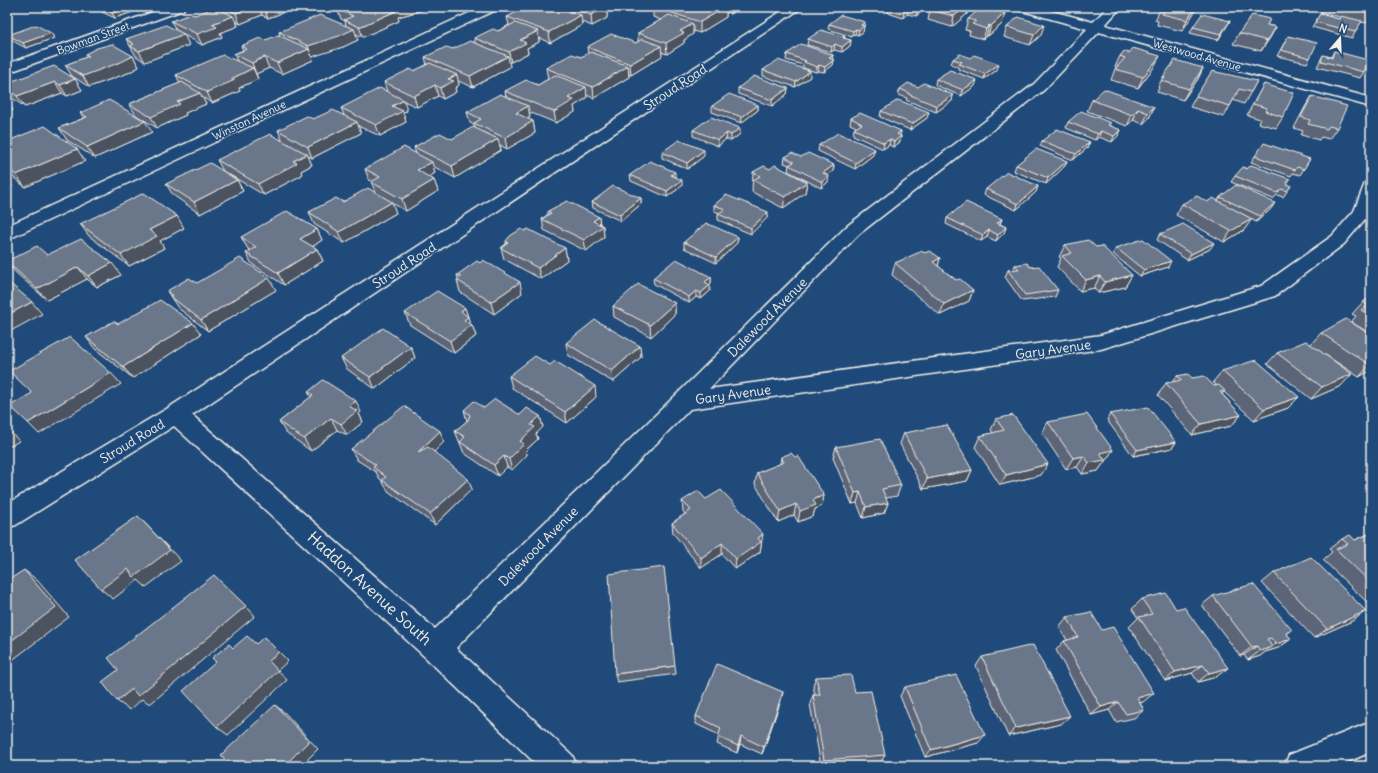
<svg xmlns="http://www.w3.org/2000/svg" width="1378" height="773" font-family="Delius,sans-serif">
<rect width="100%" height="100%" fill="#1f4a7a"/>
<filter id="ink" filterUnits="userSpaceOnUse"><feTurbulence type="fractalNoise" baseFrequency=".025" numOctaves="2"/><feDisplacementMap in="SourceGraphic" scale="8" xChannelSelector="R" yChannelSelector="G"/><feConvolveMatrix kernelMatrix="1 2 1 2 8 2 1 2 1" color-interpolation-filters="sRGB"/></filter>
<g filter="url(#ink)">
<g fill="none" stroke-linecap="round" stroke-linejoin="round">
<defs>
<path id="minor" d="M167,7h18l-2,3 -176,63v-9z
M482,7h16l-2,3 -483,227 -6,2v-13z
M788,7h15l-611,408 243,214 241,-234 171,-169 187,-142 53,-55 -68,-19 -2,-3h20l56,15 15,-15h13l-16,18 266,73v9l-272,-75 -55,58 -185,144 -150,155 392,-54 160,-49 71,-50 22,-25 11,-28 6,-1v30l-27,32 -69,52 -174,53 -411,60 -234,239 116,107 5,11h-39l-112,-108 -252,-232 -158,99 -9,3v-24l161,-96z
M1371,722v30l-33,14h-54l5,-11z"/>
</defs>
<use href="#minor" stroke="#f4f1e8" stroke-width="3"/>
<use href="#minor" fill="#1f4a7a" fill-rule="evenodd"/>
</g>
<path fill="#5c6577" stroke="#f4f1e8" d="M99,7h41l1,2 -26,9 -13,-6z
M220,7h60l2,6 -14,5 -6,-3 -22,9 -4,-3 2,5 -18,7 2,4 -20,8 -18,-10 5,10 -44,17 -9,-6 -10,-17 50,-9 -5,-9 24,-6 26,-5z
M343,7h90l-3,1 -32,9 1,4 -36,16 -7,-3 2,6 -15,7 -31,9 1,4 -31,14 -13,-6 -13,6v-1l2,6 -19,9 1,3 -28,12 -10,-6 4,7 -21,9 1,2 -29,13 -21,-13 -7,-11 51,-21 -4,-8 61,-14 -3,-7 9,-4 -2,-4 25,-6 14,-4 -1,-4 67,-6 -1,-5 -4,-2 -4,-10z
M537,7h71l-1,1 1,2h-1v8l-15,8 -10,-4v3l-32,18 -11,-5v4l-12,6 1,5 -17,9h-2l1,5 -37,20 -15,-6 1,4 -4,3 1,4 -13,7 -5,-3 -21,11 -13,-6 3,10 -4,1 3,10 -26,14 -22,-10 3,7 -49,25 -4,-2 4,9 -11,6 1,4 -38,20 -41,-24 -6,-11 65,-20 -4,-10 35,-11 31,-4 -3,-7 46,-16 -3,-10 30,-11 13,-6 -2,-8 28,-8 22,-6 -1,-5 24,-7 11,-6 -2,-8 22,-6z
M653,7h88l-11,7 -4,-2v5l-26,16 -7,-2v3l-9,6v3l-17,11 -6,-2 1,4 -31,19 -2,-1v3l-35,21 -8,-3 1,3 -13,8 1,6 -19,11 -27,-11 1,5 -2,2 5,2 2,12 -28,16 -7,-4 1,5 -46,28 -22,-12 2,7 -6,4 5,3 4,11 -32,20 -14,-8 4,10 -52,30 -30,-19 -5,-12 66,-21 -4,-9 1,-1 -3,-1 -4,-11 51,-15 -2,-7 38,-8 23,-11 -1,-3 -4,-2 -3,-11 39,-15 -1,-6 33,-6 10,-6 -2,-11 35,-11 7,-3 -1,-7 49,-4 2,-2v-8l23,-13 -8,-3z
M889,7h39l-12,9 -9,-2 -4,4 -15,-5z
M933,7h36l-2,7 -15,13 -24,-7 2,-10z
M996,7l-1,3 7,14 -14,12h-2l-3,3 -14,-4 1,-4 -5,-1 3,-11z
M1162,7h35l-3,6 -12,18 -25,-6 1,-4 -3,-1 5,-10z
M1322,7h49v9l-4,7 -6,-1 -9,16 -40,-11 8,-13 19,5 1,-2 -20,-5z
M1270,19l-3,6 9,2 -15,24 -28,-7 6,-11z
M1230,21l-12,19 -28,-7 3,-6z
M829,24l35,4h-1v4l-5,3 -3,-1 -3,3 -24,-8z
M1007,27l34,8 -11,10 -26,-8z
M51,33l3,5 -28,10 -15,-8 -3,-5z
M1288,36l22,22 -3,5 -30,-7z
M845,37v2l6,1 -1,6 -8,6 -8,-2 -3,2 -24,-7 1,-6z
M1334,51l30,21 -4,6 -43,-11 6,-12 8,2z
M85,54l48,2 6,11 -11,6 -39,14 -17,-11 -7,-11 22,-8z
M787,54l46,1 -1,4 2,1 -1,5 -9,7 -6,-1 -2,1 -13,-4v-3l-17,-5z
M1120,56l34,11 -16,21 -27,-8 4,-11 2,-1 -2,-1z
M953,59l44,11 -13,9 -26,-10v-2l-7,-3z
M1203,68l-5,11 -15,21 -26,-8 2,-4 -1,-1 5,-10z
M763,70l47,7 -15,10 -32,-11z
M75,79l7,11 -15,6 -5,-3 -37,14 -16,-11 -2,-2v-11z
M936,79l39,7 -14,10 -26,-11z
M1257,81l-13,23 -11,-4 -9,17 -34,-10 6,-11z
M1264,84l19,33 -7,11 -18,-5 2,-4 -13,-4z
M918,87l35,8 -1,6 -16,11 -30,-12 1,-2 -9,-3 2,-6z
M738,88h50l-1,6 -15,12 -34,-12z
M1312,96l25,32 -8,11 -8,-2 -2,3 -18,-5 2,-4 -9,-3 11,-21z
M1092,100l62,7 -5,11 -6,6 -10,-4 -6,6 -40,-15z
M758,105v5l-17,13 -29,-11v-6z
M881,111l46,7 -17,12 -30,-13z
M80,113l72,19 -57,26 -28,-18 -8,-12 25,-10z
M851,118l50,13 -1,5h1l-1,6 -7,5 -4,-2 -6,4 -30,-14 1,-6 2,-2 -6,-3z
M1068,122l41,4 12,4 -3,6 -6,6 -13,-5 -4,3 -29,-12z
M693,130l47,4 -9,7 -5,-2 -8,7 -25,-10z
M8,141l77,20 -60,26 -18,-15v-26l4,-1z
M1042,141l45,7 -14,12 -33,-14z
M819,145l54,10 -18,14 -37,-18z
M662,152l42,4 -17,13 -25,-11z
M1255,156l55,3 -10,16 -7,-2 -2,3 -40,-14z
M785,157h16l33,8 -1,6 -6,4 1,7 -7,6 -33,-17 1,-6 -5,-2z
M1067,161l-3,6 -18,17 -32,-13 2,-6z
M770,169l37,13 -2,11 -22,15 -31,-16 1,-20z
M1247,169l43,10 -4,6 5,1 -8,11 -6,-2 -4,4 -42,-17 4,-6z
M630,175l45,2 7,9 -15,11 -36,-16z
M237,180l6,11 -43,23 -27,-19 -7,-11z
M1038,186l-2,6 -20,18 -32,-15 2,-6z
M1220,197l51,12 -15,13 -5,-3 -7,11 -20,12 -48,-27 6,-11 36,-3z
M641,198v6l-20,17 -28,-13 -1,-6z
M714,205l54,7 -1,6 -16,16 -33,-14v-6l2,-1 -6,-2z
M548,211l51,6 1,7 3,2 1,11 -18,14 -42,-21 -2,-11 6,-5z
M947,218l55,1 -2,5 6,3 -2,6 -8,8 -9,-4 -6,4 -35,-17z
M80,224l104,4 -24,13 4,7 -35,18 -40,-30z
M317,229l5,11 -9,6 4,3 6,12 -39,24 -32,-21 -6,-11 4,-3 -2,-1 -7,-12z
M1160,234l50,15 -23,11 -30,-20z
M738,237l-1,6 -21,20 -32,-15v-6z
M506,241l59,7 2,12 -26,19 -37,-20 -3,-11 5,-4z
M1065,245l31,2 36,28 -7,12 -27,6 -4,-5 -14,3 -23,-24 4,-9 -2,-1z
M1116,248l52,19 -28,9 -27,-22z
M924,253l16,5 -2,8 18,14 17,10 -4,11 -29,14 -48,-40 3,-12z
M47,255l74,20 -24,12 -10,-8 -40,21 -31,-27 -9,-10z
M480,263l42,30 -28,21 -34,-22 -3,-12 1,-1 -1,-4z
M1015,265l15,2 28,23 -3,7 -33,4 -17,-24 3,-7h5z
M711,277v6l-2,1 1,7 -9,8 -5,-2 -7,6 -35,-19 -1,-6z
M197,283l79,7 -68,41 -30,-23 -8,-12 -3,-5z
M1371,299v35l-20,-12 5,-6 -4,-2 11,-12z
M675,303v11l-24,23 -37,-20 -1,-11z
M465,308l5,16 2,1 4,11 -22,17 -44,-28 -5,-12z
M118,324l83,10 -68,44 -38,-29 -9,-12z
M1321,333l50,2v35l-12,7 -35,-23 17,32 -30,13 -44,-35 10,-11 34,-9z
M566,343l74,3 1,11 -28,25 -45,-27z
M411,347l4,11 -40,31 -28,-20 -6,-11z
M1222,371l77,26 -11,11 -34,12 -30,-28 -2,2 19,21 -10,11 -39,9 -34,-40 8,-12 7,-1 4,-6 15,2 22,8h3l-4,-4z
M509,376l87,21 -29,26 -55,-35z
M308,392l53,20 -2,2 4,8 -16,13 -10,-5 -26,21 -25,-18 -7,-11 32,-25z
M484,408l36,7 20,1 3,11 -7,7 2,5 -12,11 1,5 -15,15 -5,-3 -9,9 -34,-23 -9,-22 12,-10 -3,-11z
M1110,414l66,28 -4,6 -39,8 -26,-36z
M996,419l45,56 -41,10 -25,-38 5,-11 13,-3 -2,-3z
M1048,422l65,28 -15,21 -16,3 -5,-7 -11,2 -24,-36z
M904,433l68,37 -5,11 -44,8 -23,-45z
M444,442l-10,10 38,37 -37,36 -47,-34 -6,-10 -3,-3 -3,-6 -19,-12 -6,-11z
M836,447l65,38 -4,11 -11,2 2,5 -4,10 -21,5 -6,-15 -5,1 -19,-46z
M781,457h14l29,38 -2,11 -7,3 -2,7 -15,6 -4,-7 -16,7 -23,-38 2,-11 23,-9z
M706,499l56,46h-1l-1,7 -25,17 -13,-15 -21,14 -28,-35 -1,-10 13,-9 -2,-3 -1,-10z
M1371,533v73l-48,-46 9,-8 -3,-3 13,-10 13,1z
M1274,573l92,38 -14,10 -38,17 -52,-55z
M1213,596l79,34 -5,4 4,5 -13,9 -13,4 -5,4 -12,4 -4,-5 -4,1 -38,-51z
M1142,599l74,78 -18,5 -6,-9 -27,8 -36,-54 9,-9 -6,-9z
M1067,617l76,85 -3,1 4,7 -10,8 -18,4 -7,-12 -18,5 -35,-65 8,-9 3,-1 -8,-13z
M982,657l79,67 -53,12 -32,-70z
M675,666l1,8 -59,8 -2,-8z
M816,677l39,15 30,63 -4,7 -43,4h-17l-11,-62 3,-9h2l-2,-10z
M905,687l73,56 -53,14 -25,-61z
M783,692l-2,8 -19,54 -22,-10 -3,9 -20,-9 2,-9 -23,-11v-8z"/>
<path fill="#4b5361" stroke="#f4f1e8" d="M129,7h11l1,2 -26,9 -3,-5z
M252,7h6l4,8 -22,9 -4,-11z
M266,7h14l2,6 -14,5 -4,-10z
M395,7h38l-3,1 -32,9 1,4 -36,16 -4,-10 37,-16z
M598,7h10l-1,1 1,2h-1v8l-15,8 -1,-11z
M726,7v10l-26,16v-11z
M730,7h11l-11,7z
M905,7h4l-2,7 -4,4z
M918,7h10l-12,9z
M966,7h3l-2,7 -15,13 2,-11z
M1196,7h1l-3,6 -12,18 5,-11z
M1005,13l-3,11 -14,12 3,-10z
M581,15l1,10 -32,18 -1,-11z
M233,16l5,10 -18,7 2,4 -20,8 -5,-11 15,-10z
M1230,21l-3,5 -9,14 3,-6z
M865,22l-2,10 -5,3 1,-5 2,-5z
M693,24v10l-9,6v3l-17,11 -1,-11 14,-12z
M989,25l-3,11 -3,3 3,-10z
M1044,25l-3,10 -11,10 4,-10z
M1276,27l-6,11 -9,13 6,-10z
M354,29l4,11 -15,7 -31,10 -4,-11z
M856,29l-1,5 -3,3 1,-6z
M538,31l1,11 -12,6 1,5 -17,9 -2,-10 11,-12z
M51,33l3,5 -28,10 -3,-5z
M184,34l5,11 -44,17 -6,-11z
M7,37l4,6 -4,2z
M851,40l-1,6 -8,6v-5z
M835,44l-1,6 -3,2 1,-5z
M661,46l1,10 -31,19 -1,-11z
M309,49l4,11 -31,14 -5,-11z
M833,55l-1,5 -3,-2z
M133,56l6,11 -11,6 -39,14 -6,-11z
M508,56l2,11 -37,20 -3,-11z
M1160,56l-6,11 -16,21 5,-11z
M264,57l5,11 -13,6 -4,-11z
M834,60l-1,5 -9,7 1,-5z
M999,64l-2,6 -13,9 1,-5z
M819,65l-1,6 -2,1 1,-5z
M628,66l1,11 -35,21 -1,-11z
M253,68l5,11 -19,9 1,3 -28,12 -5,-11 24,-13z
M1203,68l-5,11 -15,21 6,-11z
M810,71v6l-15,10 1,-5z
M457,75l2,10 -4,3 1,4 -13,7 -3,-11 8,-9z
M75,79l7,11 -15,6 -7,-11z
M977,80l-2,6 -14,10 2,-6z
M55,82l7,11 -37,14 -8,-11z
M435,85l3,11 -21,11 -3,-11z
M586,87l1,11 -13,8 1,6 -19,11 -2,-11 14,-14z
M788,88l-1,6 -15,12v-6z
M200,93l6,11 -21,9 1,2 -29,13 -6,-11 26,-15z
M953,95l-1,6 -16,11 1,-6z
M404,100l3,11 -4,1 3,10 -26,14 -4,-11 16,-19z
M7,101l6,9 -6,2z
M758,105v5l-17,13 1,-6z
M528,106l2,11 -12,8 -2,-12z
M1154,107l-5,11 -6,6 5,-11z
M1138,109l-5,11 -6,6 5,-11z
M929,112l-2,6 -17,12 2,-6z
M145,121l7,11 -57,26 -8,-11z
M533,121l2,12 -28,16 -2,-11z
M357,122l4,11 -49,25 -4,-11z
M740,128v6l-9,7v-6z
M1121,130l-3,6 -6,6 2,-6z
M901,131l-1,6 -3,-3z
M1101,131l-2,6 -4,3 3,-6z
M727,133l-1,6 -8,7v-6z
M901,136l-1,6 -7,5 1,-5z
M498,139l3,11 -46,28 -3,-12z
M890,139l-1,6 -6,4 1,-6z
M1090,142l-3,6 -14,12 3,-6z
M77,149l8,12 -60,26 -9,-12z
M875,149l-2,6 -18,14 1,-6z
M704,150v6l-17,13v-6z
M307,154l5,11 -11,6 1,4 -38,20 -6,-11 35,-23z
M1067,161l-3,6 -18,17 2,-6z
M432,162l3,11 -15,9 -3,-12z
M834,165l-1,6 -11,8 1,-6z
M675,172v6l-4,-3z
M829,176l-1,6 -7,6 1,-6z
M7,179l6,7 -6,3z
M237,180l6,11 -43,23 -6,-12z
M434,180l4,11 -32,20 -4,-12z
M682,180v6l-15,11v-6z
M807,182l-2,11 -22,15 2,-11z
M1038,186l-2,6 -20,18 2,-6z
M641,198v6l-20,17 -1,-6z
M392,202l4,11 -52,30 -5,-11z
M1275,203l-4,6 -15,13 4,-6z
M768,212l-1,6 -16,16v-6z
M177,216l7,12 -24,13 4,7 -35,18 -8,-11 28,-25z
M599,217l1,10 3,-1 1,11 -18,14 -2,-11 9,-19z
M1002,219l-3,6 -2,-2z
M1252,219l-8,11 -20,12 7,-11z
M1006,227l-2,6 -8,8 2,-6z
M317,229l5,11 -16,11 -6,-12z
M989,230l-2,7 -6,4 2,-6z
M738,237l-1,6 -21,20v-6z
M1214,243l-4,6 -23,11 4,-6z
M565,248l2,12 -26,19 -3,-11z
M317,249l6,12 -39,24 -6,-12z
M940,258l-3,12 -4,-8z
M1171,261l-3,6 -28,9 4,-6z
M112,263l9,12 -24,12 -9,-11z
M78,267l9,12 -40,21 -10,-11z
M1132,275l-7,12 -27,6 7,-11z
M1100,276l-6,12 -14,3 6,-11z
M711,277v6l-6,5v-6z
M269,278l7,12 -68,41 -7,-11z
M520,282l2,11 -28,21 -3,-12z
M710,285v6l-9,8v-6z
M973,290l-4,11 -29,14 4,-11z
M696,291v6l-7,6v-6z
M32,302l10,12 -35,19v-18z
M675,303v11l-24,23 -1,-12z
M465,308l6,18 1,-1 4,11 -22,17 -4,-12 11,-30z
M193,323l8,11 -68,44 -10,-11z
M640,346l1,11 -28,25 -1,-11z
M411,347l4,11 -40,31 -5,-12z
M1370,365h1v5l-12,7z
M111,373l10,11 -82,50 -11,-11z
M1352,374l-11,12 -30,13 11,-12z
M595,386l1,11 -29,26 -2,-11z
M1299,397l-11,11 -34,12 10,-11z
M356,401l5,11 -2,2 4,8 -16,13 -6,-11 8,-18z
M1241,415l-10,11 -39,9 9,-11z
M540,416l3,11 -7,7 2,5 -12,11 1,5 -15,15 -3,-11 22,-34z
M331,418l6,12 -26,21 -7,-12z
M7,428l12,13 -12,7z
M440,431l4,11 -21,21 -5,-11z
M1176,442l-4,6 -39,8 4,-6z
M1113,450l-15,21 -16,3 7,-11 11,-10z
M504,456l3,11 -9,9 -4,-11z
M1084,456l-7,11 -11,2 7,-11z
M1048,464l-7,11 -41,10 6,-10z
M972,470l-5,11 -44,8 4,-10z
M468,479l4,10 -37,36 -5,-11z
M860,492l-3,11 -5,1 3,-11z
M824,495l-2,11 -7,3 -2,7 -15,6 2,-11 13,-11z
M888,503l-4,10 -21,5 3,-11z
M796,504l-2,11 -16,7 2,-11z
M138,516l43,45 -35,26 -8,-7 -25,19 -12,-10z
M763,534l-3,18 -25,17 1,-10 22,-21z
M722,543v11l-21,14v-10z
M24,570l13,10 32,37 -58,44 -4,-2v-15z
M246,606l9,10 -105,88 -8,-5 -12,11 -13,-9 15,-12z
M1366,611l-14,10 -38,17 13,-9z
M264,637l24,24 -10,9 9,10 -59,55 -11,-8 52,-66z
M1291,639l-13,9 -13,4 -5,4 -12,4 12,-9 10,-3 6,-4z
M1257,646l-13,9 -4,1 12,-9z
M1203,665l-11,8 -27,8 10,-9z
M1228,668l-12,9 -18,5 11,-9z
M783,692l-2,8 -19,54 2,-7z
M1154,693l-11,9 -16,4 10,-8z
M1118,702l-9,8 -18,5 10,-8z
M275,705l10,8 33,36 -17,17h-17z
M1070,716l-9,8 -53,12 8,-8z
M985,735l-7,8 -53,14 6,-7z
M741,736l-1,8 -3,9 1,-7z"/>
<path fill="#6b768a" stroke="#f4f1e8" d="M100,7h29l-17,6z
M216,7l17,9 -21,8 5,3 -20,7 -26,-13 20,-7 4,1z
M222,7h30l-16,6z
M343,7h44l9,4 -37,16 -15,-7 9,-4 -16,-7z
M537,7h22l22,8 -32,17 -42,-15 16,-8 6,2z
M567,7h40l-16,8z
M654,7h72l-26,15z
M933,7h33l-12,9 -24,-6z
M982,7h14l-3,3 12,3 -14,13 -2,-1 -3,4 -14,-5 4,-3 -8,-2z
M1162,7h34l-9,13 -25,-6 2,-3 -4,-1z
M1350,7h21v5z
M1202,14l28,7 -9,13 -28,-7z
M1320,14l19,5 2,-3 21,5 -7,11 -40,-10z
M320,15l34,14 -15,7 -31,10 -29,-14z
M669,15l24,9 -13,7 4,2 -18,10 -28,-10z
M841,15l24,7 -4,3 3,1 -5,4 -3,-1 -3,2 -24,-7z
M1252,15l18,4 -3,6 9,2 -9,14 -28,-8z
M1018,17l26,8 -10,10 -27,-8z
M515,23l23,8 -18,9 6,3 -17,9 -35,-14 19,-9 5,2z
M36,25l15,8 -28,10 -15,-8z
M166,25l18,9 -45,17 -9,-5 4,-2 -8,-5z
M821,30l24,7 -2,1 8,2 -9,7 -7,-3 -3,3 -24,-8z
M611,34l25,9 6,-4 19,7 -31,18 -43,-17z
M278,35l31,14 -32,14 -13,-6 -12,6 -18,-9 13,-5 -6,-3 19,-8 6,2z
M1288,36l29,7 -7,15 -29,-8z
M470,41l38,15 -38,20 -45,-19 21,-10 7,2z
M112,44l21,12 -12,6 -38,14 -18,-11 24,-9 -4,-2 12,-6z
M801,44l32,11 -4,3 5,2 -9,7 -6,-2 -2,2 -13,-5 2,-1 -19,-7z
M1133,48l27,8 -17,21 -28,-8 10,-11 -5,-2 4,-5 5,2z
M1334,51l34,9 -4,12 -43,-11 2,-6 9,3z
M591,52l37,14 -35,21 -47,-19 26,-14 9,3z
M960,54l10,4 4,-3 25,9 -14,10 -26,-10 3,-2 -9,-3z
M223,55l30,13 -22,11 4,1 -28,12 -31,-17z
M778,60l32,11 -14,11 -33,-12z
M1175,60l28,8 -14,21 -27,-8 3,-4h-2z
M430,63l27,12 -9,4 6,2 -14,7 -5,-3 -21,11 -30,-14 26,-13 4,2z
M54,66l21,13 -15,6 -5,-3 -38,14 -10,-7v-6z
M950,70l27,10 -14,10 -27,-11z
M1212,71l45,10 -6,11 -12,-3 -9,17 -34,-10z
M555,75l31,12 -18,11 6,2 -20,12 -49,-21 21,-11 12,5z
M754,76l34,12 -16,12 -34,-12z
M182,82l18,11 -23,9 3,2 -29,13 -22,-13z
M908,83l10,4 6,-4 29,12 -16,11 -29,-12 1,-1 -9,-4z
M1264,84l30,9 -11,24 -18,-6 2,-3 -14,-4z
M380,88l24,12 -12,6 11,5 -27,14 -35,-17z
M1104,89l50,18 -6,6 -10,-4 -6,6 -40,-15z
M500,94l28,12 -12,7 17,8 -28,17 -31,-15 7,-4 -14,-7z
M729,94l29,11 -16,12 -30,-11z
M1312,96l35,10 -10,22 -8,-2 -2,3 -19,-5 2,-4 -9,-3z
M109,100l36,21 -58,26 -28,-19 28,-11 -7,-4z
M898,100l31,12 -17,12 -31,-13z
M333,110l24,12 -49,25 -30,-17 29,-14 6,3z
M1081,111l30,12 -3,2 13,5 -7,6 -13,-5 -3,3 -30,-12z
M860,113l41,18 -4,3 4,2 -7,6 -4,-3 -6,4 -30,-14 8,-5 -11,-6z
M711,117l29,11 -9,7 -4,-2 -9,7 -25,-10z
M45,126l32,23 -61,26 -9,-7v-22l6,-2 -5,-3z
M473,127l25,12 -46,27 -38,-19 26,-14 12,6z
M1057,129l33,13 -14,12 -34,-13z
M838,133l37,16 -19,14 -37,-18z
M270,134l37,20 -14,7 4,2 -39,21 -41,-24z
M679,140l25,10 -17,13 -25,-11z
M1264,143l46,16 -6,10 -7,-2 -2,3 -40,-14z
M404,147l28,15 -15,8 17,10 -32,19 -31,-17 9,-5 -15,-8z
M1036,149l31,12 -19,17 -32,-13z
M792,153l9,4 7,-4 26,12 -11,8 6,3 -7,6 -33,-17 5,-3 -9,-5z
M650,161l25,11 -4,3 11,5 -15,11 -37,-16z
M210,163l27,17 -43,22 -28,-18z
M775,165l32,17 -22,15 -32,-17 7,-4 -7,-4 11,-6 6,3z
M1251,165l39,14 -4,5 5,2 -4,5 -6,-2 -4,4 -42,-17 8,-9 4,2z
M1007,172l31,14 -20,18 -32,-15z
M1236,185l39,18 -15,13 -40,-19z
M613,186l28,12 -21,17 -28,-13z
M368,188l24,14 -53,30 -30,-20 27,-14 7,4z
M144,193l33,23 -28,14 8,6 -36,19 -41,-31z
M726,195l42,17 -17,16 -33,-14 7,-5 -11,-4z
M1197,196l10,6 6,-4 39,21 -21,12 -49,-27z
M567,201l32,16 -6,4 10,5 -19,14 -42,-21 9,-6 -3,-2z
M966,202l36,17 -5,4 9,4 -8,8 -9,-5 -6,5 -36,-17z
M287,211l30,18 -17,10 17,10 -39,24 -32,-20 10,-6 -15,-10z
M706,223l32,14 -22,20 -32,-15z
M1183,224l31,19 -23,11 -31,-20z
M521,229l4,2 3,-2 37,19 -27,20 -37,-20 7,-5 -2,-2 4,-5z
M81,239l31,24 -24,13 -10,-9 -41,22 -30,-27v-1l30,-15 10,9z
M1143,239l28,22 -27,9 -28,-22z
M1088,240l8,7 6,-1 30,29 -27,7 -5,-6 -14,4 -24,-24 10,-3 -7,-8z
M922,251l2,2 6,-2 10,7 -7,4 23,18 4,-1 13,11 -29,14 -49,-41z
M240,258l29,20 -68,42 -31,-24 2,-1 -5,-4 22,-13 8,5z
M676,259l35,18 -6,5 5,3 -9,8 -5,-2 -7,6 -36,-19z
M483,260l37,22 -29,20 -34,-22 4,-3 -4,-2 20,-14 3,2z
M1027,263l3,4 9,-1 19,24 -33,5 -17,-25 11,-1 -4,-4z
M7,281l25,21 -25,13z
M638,284l37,19 -25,22 -37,-19z
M437,291l28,17 -4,3 7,6 -4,3 8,5 -22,16 -45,-28z
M1370,298l1,1v17l-10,-6 7,-4 -5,-4z
M160,300l33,23 -70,44 -37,-30 28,-16 4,3z
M1346,319l25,16v30h-1l-49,-32z
M595,320l45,26 -28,25 -46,-28z
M383,328l28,19 -41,30 -29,-19z
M70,337l41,36 -83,50 -18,-17 22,-13 -23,-22z
M1306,341l46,33 -30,13 -45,-34z
M535,356l15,9 5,-4 40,25 -30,26 -56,-36z
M1256,360l43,37 -35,12 -42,-38z
M1188,374l4,4 12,-2 10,10 5,-1 6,6 -5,1 21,23 -40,9 -35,-41 16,-3 -5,-4z
M323,380l33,21 -7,5 8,5 -16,13 -10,-6 -27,21 -25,-17 34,-27 -5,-3z
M495,399l25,16 7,-7 13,8 -9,9 4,2 -15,14 4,3 -15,15 -5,-3 -10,9 -34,-23 5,-5 -10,-6 13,-11 2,-5 -6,-5 10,-9 10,7z
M404,406l36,25 -22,21 10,-5 40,32 -38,35 -48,-34 4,-3 -13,-10 3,-2 -25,-16z
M1148,407l28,35 -39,8 -27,-36z
M1087,414l26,36 -13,3 5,7 -16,3 -5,-7 -11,2 -25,-36z
M1013,415l35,49 -42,11 -26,-39 24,-6 -8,-11z
M947,425l25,45 -45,9 -23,-46z
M880,439l21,46 -19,4 6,14 -22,4 -6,-15 -5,1 -19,-46z
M791,453l4,4 3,-1 26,39 -11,5 3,5 -16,6 -4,-7 -16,7 -23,-38 27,-11 -3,-5z
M721,490l42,44 -5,4 3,4 -25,17 -14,-16 -21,15 -29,-35 19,-13 -9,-9 16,-10 8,8z
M138,516l32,34 -36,27 -6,-8 -27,20 -26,-29z
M1371,533v50l-35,-34 12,-5 -6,-5 8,-4 5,5z
M1311,557l55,54 -39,18 -53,-56z
M664,567l11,99 -60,8 -6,-100z
M24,570l32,37 -49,37v-63z
M214,575l32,31 -108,90 -6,-7 -15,12 -15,-19 16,-12 -10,-12z
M1253,584l39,46 -6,3 5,6 -15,5 -5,-6 -4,1 5,8 -12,4 -3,-5 -5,1 -39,-51z
M1166,593l10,16 8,-2 44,61 -19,5 -6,-8 -28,7 -36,-55 13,-3 -10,-15z
M1091,612l11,18 11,-3 41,66 -17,5 7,12 -18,4 -8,-12 -17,5 -37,-66 14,-4 -11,-20z
M247,636l9,8 8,-7 15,15 -10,9 9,10 -61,56 -34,-36 33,-29 -4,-4 17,-14 4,4z
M1033,645l37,71 -54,12 -34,-71z
M717,664l66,28 -19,55 -23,-11 -3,10 -20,-9 3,-9 -25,-12z
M851,675l4,17 16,-1 14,64 -61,5 -11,-65h7l-4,-18z
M956,675l29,60 -54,15 -26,-63z
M275,705l34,36 -25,25h-53l-10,-11z"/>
</g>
<g text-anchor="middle" stroke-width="3" stroke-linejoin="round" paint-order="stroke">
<g font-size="11" fill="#f4f1e8" stroke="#1f4a7a">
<text transform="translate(93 38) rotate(-20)" y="4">Bowman Street</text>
<text transform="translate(1197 55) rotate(16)" y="4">Westwood Avenue</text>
<text transform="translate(249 120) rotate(-25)" y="4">Winston Avenue</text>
</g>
<g font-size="13" fill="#f4f1e8" stroke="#1f4a7a">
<text transform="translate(675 87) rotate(-33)" y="5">Stroud Road</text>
<text transform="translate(404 265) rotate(-33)" y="5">Stroud Road</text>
<text transform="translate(767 317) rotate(-45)" y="5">Dalewood Avenue</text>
<text transform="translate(1053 349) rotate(-8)" y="5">Gary Avenue</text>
<text transform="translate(733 394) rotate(-8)" y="5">Gary Avenue</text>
<text transform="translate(132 441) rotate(-31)" y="5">Stroud Road</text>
<text transform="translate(538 546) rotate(-45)" y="5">Dalewood Avenue</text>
</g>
<g font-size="16" fill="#f4f1e8" stroke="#1f4a7a">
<text transform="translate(370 588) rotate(42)" y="6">Haddon Avenue South</text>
</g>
</g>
<rect width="1378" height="773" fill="none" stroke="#1f4a7a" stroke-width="24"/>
<rect x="12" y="12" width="1354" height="749" fill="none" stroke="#f4f1e8" stroke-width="1.5" filter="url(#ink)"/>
<g transform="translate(1340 38) rotate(19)" stroke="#1f4a7a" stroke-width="3" paint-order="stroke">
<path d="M0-3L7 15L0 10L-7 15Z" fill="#f4f1e8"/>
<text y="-6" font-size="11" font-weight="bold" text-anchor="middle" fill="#f4f1e8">N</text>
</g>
</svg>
